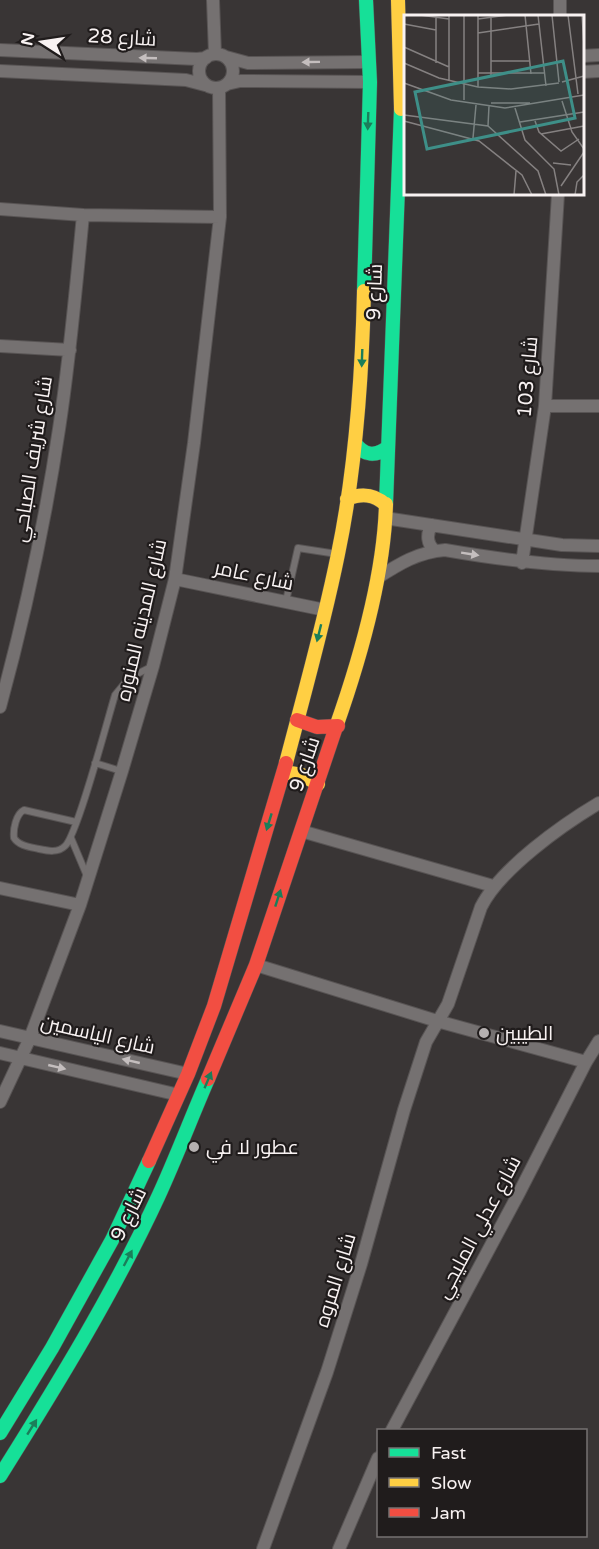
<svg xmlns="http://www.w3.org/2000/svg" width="599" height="1549" font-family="'Varela Round',Cairo,sans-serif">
<rect width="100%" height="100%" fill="#393535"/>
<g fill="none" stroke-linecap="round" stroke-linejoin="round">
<defs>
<path id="lane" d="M286,601l12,-53 39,6
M95,763l26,8
M76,822l-52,-12c-8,4 -11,19 -10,28 5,8 16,9 25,11 9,2 19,4 26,-3 12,-10 43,-128 50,-151l14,-17 24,-12
M71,838l16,38"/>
<path id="street" d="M213,0l2,54
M560,0v16
M0,50l197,9 9,-1
M199 71a17 17 0 1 1 34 0a17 17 0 1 1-34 0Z
M582,56l17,-1
M226,57l22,6 121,-1
M0,71l186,9 19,5
M582,72l17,-1
M227,84l13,-3 130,1
M0,209l83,6 137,2
M0,346l70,4
M545,406h54
M385,518l177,27 37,1
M432,525c-6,9 -5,19 3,26
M522,563l23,-157 13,-212
M377,578c22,-14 41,-26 68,-28 52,9 102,16 154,16
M175,579l150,31
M0,707c25,-92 45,-184 59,-278 11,-71 17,-142 24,-214
M301,831l192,55
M0,888l80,17
M256,965l181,56 149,41
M0,1031l188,43
M0,1053l179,42
M0,1102l30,-64 50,-133 42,-134 31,-105 22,-87 19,-136 26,-226 -1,-129
M392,1430l127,-237 67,-131 13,-21
M263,1549l64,-177 34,-108 43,-154 22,-68 22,-38 33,-97c19,-38 81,-82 118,-104
M339,1549l39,-91"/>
<path id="fast" d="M364,291l6,-209 -4,-82
M355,443c9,13 21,14 33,4
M386,504l15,-395
M0,1433l52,-85 60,-108 37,-79
M0,1476c57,-91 113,-182 158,-279 18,-39 33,-79 50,-118"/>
<path id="slow" d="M398,0l3,109
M347,499c15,-6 27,-5 39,6
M336,727c24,-68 48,-151 50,-223
M286,763c18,-69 38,-139 52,-209 18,-86 24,-175 26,-263
M284,772l18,3 16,9"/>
<path id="jam" d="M297,720l20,7 21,-1
M208,1079l48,-114 80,-238
M149,1161l39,-87 26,-68 72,-243"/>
</defs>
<use href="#lane" stroke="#585454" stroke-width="8"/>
<use href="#street" stroke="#585454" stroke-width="14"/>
<use href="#fast" stroke="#585454" stroke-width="15"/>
<use href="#slow" stroke="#585454" stroke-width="15"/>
<use href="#jam" stroke="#585454" stroke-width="15"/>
<use href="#lane" stroke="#757171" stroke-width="6"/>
<use href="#street" stroke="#757171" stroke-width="12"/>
<use href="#fast" stroke="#16e098" stroke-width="14"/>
<use href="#slow" stroke="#ffcf43" stroke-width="14"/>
<use href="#jam" stroke="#f24e42" stroke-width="14"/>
</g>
<defs><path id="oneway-solid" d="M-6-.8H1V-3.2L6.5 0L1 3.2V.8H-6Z" transform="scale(1.5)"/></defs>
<g fill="#c4bebe">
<use href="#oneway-solid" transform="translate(148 58) rotate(-178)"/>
<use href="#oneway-solid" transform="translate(311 62) rotate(179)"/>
<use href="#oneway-solid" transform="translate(470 554) rotate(9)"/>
<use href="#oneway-solid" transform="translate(131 1061) rotate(-167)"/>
<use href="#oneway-solid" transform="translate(57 1067) rotate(13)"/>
</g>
<g fill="#1b7e5a">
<use href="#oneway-solid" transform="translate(368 121) rotate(92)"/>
<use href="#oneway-solid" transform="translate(362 358) rotate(92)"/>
<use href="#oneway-solid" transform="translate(319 633) rotate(104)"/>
<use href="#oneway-solid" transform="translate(269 822) rotate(107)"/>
<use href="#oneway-solid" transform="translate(278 898) rotate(-72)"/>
<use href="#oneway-solid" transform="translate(208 1080) rotate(-67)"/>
<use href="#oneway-solid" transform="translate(128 1258) rotate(-62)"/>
<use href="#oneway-solid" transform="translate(32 1427) rotate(-58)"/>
</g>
<g fill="#b5b0b0" stroke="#201c1c" stroke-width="2">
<circle cx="484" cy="1033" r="6"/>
<circle cx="194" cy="1147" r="6"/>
</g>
<g text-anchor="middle" stroke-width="4.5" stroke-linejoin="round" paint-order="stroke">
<g font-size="20" fill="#f8f2f2" stroke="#201c1c">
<text transform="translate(122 37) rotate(3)" y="7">شارع 28</text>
<text transform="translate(374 292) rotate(-88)" y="7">شارع 9</text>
<text transform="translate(527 377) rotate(-85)" y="7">شارع 103</text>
<text transform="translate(32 459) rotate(-81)" y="7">شارع شريف الصباحي</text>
<text transform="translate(254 575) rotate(12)" y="7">شارع عامر</text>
<text transform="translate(141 620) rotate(-77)" y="7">شارع المدينه المنوره</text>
<text transform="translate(304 764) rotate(-71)" y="7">شارع 9</text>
<text transform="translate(98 1034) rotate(13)" y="7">شارع الياسمين</text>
<text transform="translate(128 1214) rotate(-64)" y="7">شارع 9</text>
<text transform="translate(478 1227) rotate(-62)" y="7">شارع عدلي المليجي</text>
<text transform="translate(335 1280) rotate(-73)" y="7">شارع المروه</text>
</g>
<g font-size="20" fill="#f8f2f2" stroke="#201c1c" text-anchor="start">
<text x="496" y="1040">الطيبين</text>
<text x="206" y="1154">عطور لا في</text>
</g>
</g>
<g transform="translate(404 15)">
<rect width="180" height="180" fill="#393535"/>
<path fill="none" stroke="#858181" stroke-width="1.5" d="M16,0l29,4M121,0l6,59M134,0l8,71M148,0l7,67M164,0l10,79M178,0l2,31M32,3v45M87,3v57M74,4l30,-4M0,9l32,6M74,18l61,-9M0,32l45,20M87,46h38M0,48l35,15 39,9 33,2 48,-6M74,58h66M45,66v-66M158,67l22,-6M0,68l47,17 54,8 79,-13M74,72v-72M60,85v-85M158,86l10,31 12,17M87,88h39M111,93l10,32 29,29 5,26M0,100l84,11 50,45 8,24M0,106l75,20 43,34 10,20M131,106l4,11 22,19 18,-12M116,107l64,-10M84,111l1,-20M137,119l43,-8M69,123l3,-33M149,148l18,2M157,171l23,-34M110,180l2,-24M171,180l2,-13 7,-7"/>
<path fill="#3e8f88" fill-opacity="0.15" stroke="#3e8f88" stroke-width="3" d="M159,46l12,57 -148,31 -12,-57z"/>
<rect width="180" height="180" fill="none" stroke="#f8f2f2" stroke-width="3"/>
</g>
<rect x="377" y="1429" width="210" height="108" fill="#201c1c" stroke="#767272" stroke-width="1.5"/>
<rect x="389" y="1448" width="30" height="9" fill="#16e098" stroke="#767272" stroke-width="1.5"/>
<text x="431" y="1459" font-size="18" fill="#f8f2f2">Fast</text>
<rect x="389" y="1478" width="30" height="9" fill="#ffcf43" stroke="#767272" stroke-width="1.5"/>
<text x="431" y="1489" font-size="18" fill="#f8f2f2">Slow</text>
<rect x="389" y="1508" width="30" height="9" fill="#f24e42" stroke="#767272" stroke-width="1.5"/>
<text x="431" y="1519" font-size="18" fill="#f8f2f2">Jam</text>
<g transform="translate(42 42) rotate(282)" stroke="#201c1c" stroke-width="4.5" paint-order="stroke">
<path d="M0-4.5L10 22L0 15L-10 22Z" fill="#f8f2f2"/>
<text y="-9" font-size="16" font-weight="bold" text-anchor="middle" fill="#f8f2f2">N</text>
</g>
</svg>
